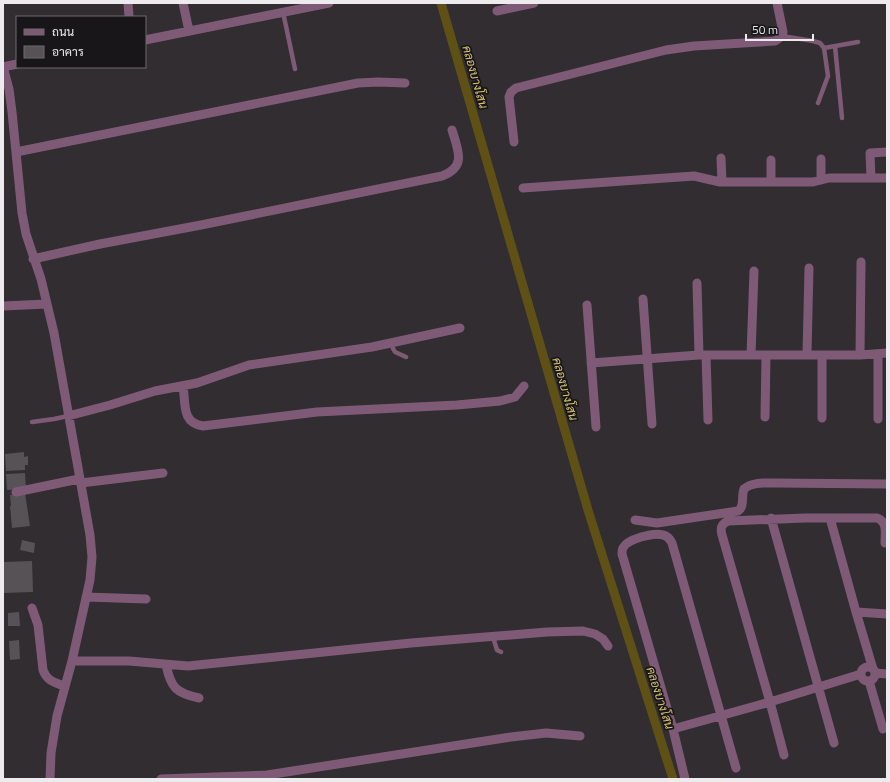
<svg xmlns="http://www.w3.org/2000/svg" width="890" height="782" font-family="'Titillium Web',Sarabun,sans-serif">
<rect width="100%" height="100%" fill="#312d30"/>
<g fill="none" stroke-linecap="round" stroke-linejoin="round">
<path stroke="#5f5116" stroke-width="9" d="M441,3l147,507 85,269"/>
</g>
<path fill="#565255" d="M24,452v5l4,-1v9h-3v5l-19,1 -1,-17z
M25,473l1,16 -19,1 -1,-16z
M25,493l5,33 -18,2 -2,-22h1l-1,-11z
M22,540l13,3 -1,10 -14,-3z
M32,561l1,31 -30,1v-31z
M19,612l1,14h-12v-13z
M19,640l1,19 -10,1 -1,-19z"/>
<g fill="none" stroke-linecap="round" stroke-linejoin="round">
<path stroke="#7e5a76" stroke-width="4.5" d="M283,12l12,57
M782,36l31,5 7,2 4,5 4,28 -10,27
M835,46l7,72
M824,48l34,-6
M390,343l5,9 11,5
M32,422l22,-3 14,-3
M493,637l4,13 4,2"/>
<path stroke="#7e5a76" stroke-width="9" d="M128,3l1,14
M183,3l6,28
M497,11l37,-8
M145,40l184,-37
M3,67l6,22 3,23 10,101 4,21 15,45 13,54 36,202 2,22 -2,23 -18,81 -15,55 -6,37 -1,26
M3,67l14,-3
M514,142l-5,-45 2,-5 5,-4 150,-38 28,-4 81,-5 7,-5 1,-4 -6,-29
M16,152l342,-69 20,-1 27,1
M721,158l1,24
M871,178l-1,-25 17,-1
M821,180v-21
M771,182v-22
M523,188l171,-12 26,6h93l16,-4h58
M33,259l67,-15 101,-19 241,-49c25,-9 16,-26 10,-46
M697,283l2,72
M643,299l9,125
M587,305l9,122
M3,306l44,-2
M807,354l2,-86
M878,354v65
M706,355l2,65
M751,355l3,-84
M860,355l1,-93
M591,363l108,-8h161l27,-2
M183,386c3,17 -2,37 20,40l114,-14 140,-7 43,-4 15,-4 9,-11
M68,416l42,-11 45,-14 42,-8 52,-18 123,-18 88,-19
M765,417l1,-62
M822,418v-63
M81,483l82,-10
M16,492l63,-13
M771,518l63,225
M830,518l26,94 17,57
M635,520l22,3 81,-12c7,-4 3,-15 6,-22 8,-7 20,-6 30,-6l113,1
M86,597l60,2
M32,608l6,17 5,45c4,11 11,12 21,16
M856,612l31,2
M72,661h57l59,5 223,-23 136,-11 36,-1 12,3 8,5 5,7
M166,665c5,23 10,28 33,33
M861 674a7 7 0 1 1 14 0a7 7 0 1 1-14 0Z
M875,673l12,1
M869,681l14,48
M673,729l97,-27 91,-28
M784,755l-14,-53 -48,-167c-2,-7 -1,-11 6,-14l77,-3h72c11,4 8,15 8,25
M161,779l106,-4 244,-38 35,-4 34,3
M685,779l-12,-50 -51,-175c0,-1 0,-5 1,-6 4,-9 31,-16 40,-13 5,1 7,4 9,8l64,225"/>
</g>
<g text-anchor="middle" stroke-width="3.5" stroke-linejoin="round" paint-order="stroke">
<g font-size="12" font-style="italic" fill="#dbc571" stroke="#181618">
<text transform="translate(475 77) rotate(74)" y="4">คลองบางโสน</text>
<text transform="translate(565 389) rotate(74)" y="4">คลองบางโสน</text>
<text transform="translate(660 698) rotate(72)" y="4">คลองบางโสน</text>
</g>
</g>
<rect width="890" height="782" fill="none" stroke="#edebed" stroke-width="8"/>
<rect x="16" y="16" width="130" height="52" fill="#181618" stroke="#6d6b6d"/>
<rect x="24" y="29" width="20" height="6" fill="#7e5a76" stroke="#6d6b6d"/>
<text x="52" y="36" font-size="12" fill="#edebed">ถนน</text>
<rect x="24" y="46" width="20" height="12" fill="#565255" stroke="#6d6b6d"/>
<text x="52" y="56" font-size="12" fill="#edebed">อาคาร</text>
<path d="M746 34v6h67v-6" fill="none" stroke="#edebed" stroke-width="2"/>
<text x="752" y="34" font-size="12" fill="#edebed" stroke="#181618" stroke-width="3" paint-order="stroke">50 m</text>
</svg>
